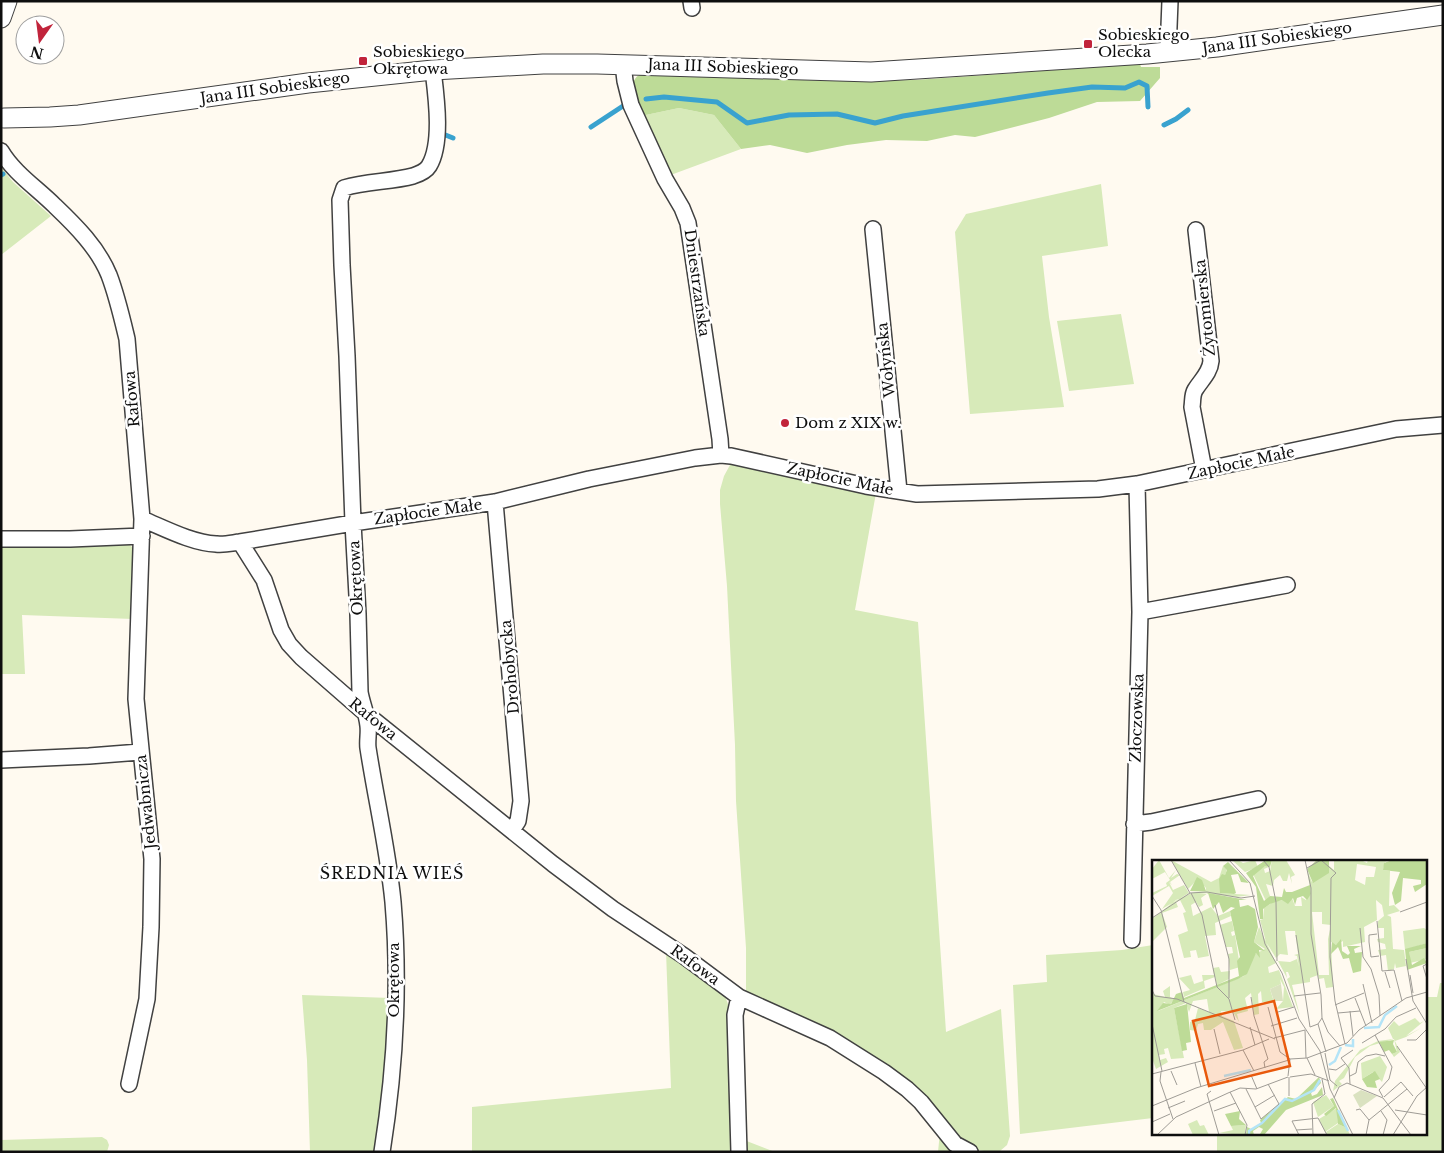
<svg xmlns="http://www.w3.org/2000/svg" width="1444" height="1153" font-family="'Libre Baskerville',serif">
<rect width="100%" height="100%" fill="#fffaf0"/>
<path fill="#d7eab9" d="M679,108l35,7 27,34 -73,27 -27,-60z
M1,167l12,15 38,34 -50,39z
M1101,184l7,62 -66,10 7,61 15,90 -94,7 -15,-182 11,-18z
M1121,314l13,70 -65,7 -12,-70z
M735,463l141,30 -21,117 63,12 28,410 55,-23 9,127 -3,9 -7,6 -10,1 -12,-2 -11,-4 -10,-6 -24,-32 -186,-112 -1,-5v-43l-10,-147 -1,-56 -8,-159 -7,-82v-14l4,-14 6,-11z
M1,544h128l5,5 -1,70 -111,-4 3,59h-24z
M1153,945v173l-133,16 -7,-149 34,-3 -1,-27 76,-5z
M666,951l58,42 6,17 4,142h-262v-45l199,-19z
M1440,983h3v169h-226v-18h208v-137h12z
M302,995l89,3 -13,154h-68l-3,-92z
M940,1132l21,20h-23z
M102,1137l5,3 2,5 -2,7h-106v-12z
M744,1140l31,12h-31z"/>
<path fill="#bddb97" d="M1140,64l1,3h19v11l-20,23 -43,1 -48,16 -74,19 -20,-2 -28,6 -41,-1 -39,5 -40,8 -37,-8 -29,4 -27,-34 -35,-7 -38,8c-2,-8 -11,-31 -6,-37 2,-4 7,-5 11,-5l185,7 84,-1z"/>
<g fill="none" stroke-linecap="round" stroke-linejoin="round">
<path stroke="#39a2cf" stroke-width="5" d="M646,99l18,-2 53,5 30,21 42,-8 48,-1 38,9 28,-7 145,-23 44,-6 33,1 14,-6 8,4 1,21
M1164,125l12,-6 12,-9
M591,127l32,-21
M443,134l10,4
M1,175l2,-1"/>
<defs>
<path id="minor" d="M691,1l1,7
M1168,52l2,-51
M623,64l2,17 6,24 34,74 17,29 6,15 32,216 1,16
M1,151c13,22 36,37 54,55 21,20 43,42 54,69 8,21 13,43 18,64l15,180 -6,180 16,160 -1,68 -4,72 -18,85
M873,229l26,262
M1196,230l15,131c-1,12 -10,19 -16,29 -3,5 -2,11 -3,17l12,63
M495,502l26,299 -3,20 -6,9
M142,519c22,9 50,24 74,25 8,1 16,-1 24,-2l24,38 17,50 8,14 12,13 63,55 189,152 60,45 71,47 55,41 91,41 54,34 23,17 14,13 34,42 15,8
M1,539h69l72,-3
M240,542l113,-19 142,-21 94,-23 106,-21 26,-3 10,1 135,30 51,8 181,-5 39,-5 259,-55 47,-4
M1140,612l147,-27
M1,760l88,-4 51,-4
M1134,824l17,-2 107,-23
M1132,940l8,-328 -3,-128
M739,997l-4,18 4,137
M382,1152c13,-82 18,-167 11,-250 -5,-52 -17,-102 -25,-154 -1,-7 1,-15 0,-22 -1,-12 -6,-22 -8,-34l-2,-78 -5,-91 -6,-167 -5,-91 -2,-65 4,-12c22,-7 47,-6 69,-12 6,-2 13,-5 16,-10 14,-23 7,-71 4,-96"/>
<path id="tertiary" d="M1,18l6,-17
M4,118l46,-1 29,-2 229,-32 125,-13 110,-6h54l274,8 276,-18 70,-7 226,-32"/>
</defs>
<use href="#minor" stroke="#414141" stroke-width="18"/>
<use href="#tertiary" stroke="#414141" stroke-width="21"/>
<use href="#minor" stroke="#fff" stroke-width="15"/>
<use href="#tertiary" stroke="#fff" stroke-width="19"/>
</g>
<g fill="#c1243b" stroke="#fff" stroke-width="2">
<rect x="1083" y="39" width="10" height="10" rx="2.5"/>
<rect x="358" y="56" width="10" height="10" rx="2.5"/>
<circle cx="785" cy="423" r="5"/>
</g>
<g text-anchor="middle" stroke-width="5" stroke-linejoin="round" paint-order="stroke">
<g font-size="15" fill="#0e0e0e" stroke="#fff" text-anchor="start">
<text x="1098" y="40">Sobieskiego<tspan x="1098" dy="17">Olecka</tspan></text>
<text x="373" y="57">Sobieskiego<tspan x="373" dy="17">Okrętowa</tspan></text>
<text x="795" y="428">Dom z XIX w.</text>
</g>
<g font-size="15" fill="#0e0e0e" stroke="#fff">
<text transform="translate(1277 38) rotate(-8)" y="5">Jana III Sobieskiego</text>
<text transform="translate(723 67) rotate(2)" y="5">Jana III Sobieskiego</text>
<text transform="translate(275 88) rotate(-8)" y="5">Jana III Sobieskiego</text>
<text transform="translate(697 283) rotate(82)" y="5">Dniestrzańska</text>
<text transform="translate(1205 308) rotate(-96)" y="5">Żytomierska</text>
<text transform="translate(886 360) rotate(-96)" y="5">Wołyńska</text>
<text transform="translate(132 399) rotate(-95)" y="5">Rafowa</text>
<text transform="translate(1241 463) rotate(-12)" y="5">Zapłocie Małe</text>
<text transform="translate(840 479) rotate(12)" y="5">Zapłocie Małe</text>
<text transform="translate(428 512) rotate(-8)" y="5">Zapłocie Małe</text>
<text transform="translate(356 578) rotate(-93)" y="5">Okrętowa</text>
<text transform="translate(510 667) rotate(-95)" y="5">Drohobycka</text>
<text transform="translate(1137 718) rotate(-88)" y="5">Złoczowska</text>
<text transform="translate(373 719) rotate(39)" y="5">Rafowa</text>
<text transform="translate(146 802) rotate(-96)" y="5">Jedwabnicza</text>
<text transform="translate(695 965) rotate(36)" y="5">Rafowa</text>
<text transform="translate(394 980) rotate(-90)" y="5">Okrętowa</text>
</g>
<g font-size="16" letter-spacing="1" fill="#0e0e0e" stroke="#fff">
<text x="392" y="879">ŚREDNIA WIEŚ</text>
</g>
</g>
<g transform="translate(1152 860)">
<rect width="275" height="275" fill="#fffaf0"/>
<path d="M7,0l10,18 7,-8 -5,8 6,-4 3,1 -10,7 2,3 -3,-3 4,8 11,-5 5,8 -27,16 11,-16 -4,-7 -17,10v-3l15,-7 -1,-3 4,-3 -5,-8 -13,7v-10zM19,0l40,22 8,-4 4,-12 4,3 -7,24 31,2 -15,2 -46,-5 16,-1v-3l-8,-9 -10,10zM86,0l5,3 12,-3 3,7 -13,5 -12,-11zM120,0h14l9,15 -4,2 1,7 -3,-11 -2,8h-4l-3,-6 -6,5 -1,6 -7,-2 4,12 -4,5 -13,-27 13,-9 3,2 -5,2 1,4 5,-2zM182,0h27l6,3 1,-3h24l-7,2 -2,8 7,1 -1,35 5,-1 6,6 -13,4 4,2 2,32 11,1 2,16 -10,2 -1,-5 -1,6 -6,2 -2,-16 -6,1 -2,-6 8,-1 -1,-5 -7,-2 -1,-3 7,-1v-10h-6v-7l6,-5 -2,-11 -6,-5 1,20 -13,7 1,15 -22,5v-6l-7,4 -5,-3 2,45 -7,1 -2,-10 -5,1 -1,-4 -8,3v4l-18,3 8,31 -13,-37 3,-2 -2,-5h-2l1,6 -9,-17 12,1 7,-3 2,8 -2,-11 -3,-1 4,-1 -3,-23h-10l3,24 -8,-1 -4,4 -10,-16 -6,-22 3,-1 1,-11 9,-6 19,-4 3,8h7l-1,-9 5,3 5,-6 -4,-24 5,12 15,-13 1,-4 6,5zM205,4l19,3 -2,10h-8l-1,8 -10,-5zM160,52h10v12l9,1 -3,14 1,36h-10zM40,33h16l-7,5 2,7 -4,2 -3,-5 -5,3 2,11 18,-9 7,9 12,-5 1,5 -16,7 1,12 -11,1 4,20 -11,2 -2,-8 -6,1 1,6 -7,1 -6,-23 10,-4 -5,-18 3,-1 -6,-12 -4,2 2,5 -16,6 5,14 -15,15v-23l24,-19zM80,61l2,10 -3,1 1,4 3,-1 5,32 -10,3 -2,-16 5,-1 -1,-6h-6l-6,-22zM107,67l17,36 -8,4 1,6 10,-3 14,37 -17,2 -2,-6 3,5 6,-7 1,-14 -4,-8 1,5 -11,5 4,13h-12l-1,-11 -3,3 1,20 -5,1 -3,-22 -6,5 3,13 -11,3 2,8 -6,-10 -12,-1 1,5 12,5 9,27 -9,2 -11,-28 -12,8h-7l-1,-7 -5,1 -2,7 -6,-1v-8l5,-2 3,-12 11,4 -2,-13 -14,2 -4,11 -3,-9 -12,5 10,50 -13,1 -3,-11 -4,1 1,5 -6,1 1,5 6,-2 2,4 -12,7 -4,-11v-67l1,3 12,3 -2,-6 7,-5v11l4,2 -4,6 -6,-3 -6,9 86,-35 11,-22 10,-5 -11,-7zM272,68l3,2v13l-22,7 -2,-19zM275,88v11l-17,4 -1,-11zM67,107l2,5 9,-1 -1,8 -12,6 -2,-8 -11,4 1,7 -21,9 -1,-5 7,-2 -11,-12 12,-3 3,9 9,-3 -1,-6h12l-1,-7zM263,158l5,5 4,-2 -18,15 15,-8 -15,9 -11,4 5,11 -6,5 -2,-3 5,-2 -3,-13 -24,7 -15,11 -11,21 -5,3 3,3 -9,7 2,-10 25,-31 18,-9 15,-2 -5,-11 6,-7 5,5zM228,196l7,11 -5,15 -9,-10 -11,7 -1,-16zM174,235l8,11 -16,11 -5,-15zM185,248l1,15 -13,9 -6,-13zM45,260l3,6 4,-1 5,10h-16l-5,-11zM186,264l9,4 3,7h-23l-1,-3zM94,265l-1,10 -26,-2 14,-3 -2,-4z" fill="#d7eab9" fill-rule="evenodd"/>
<path d="M114,0h6l-2,7 -5,-1 -12,10 11,25 6,-5 12,1 2,-9 2,4h6l18,-7 1,9 -4,6 -4,-4 -6,2 -2,7 -2,-7 -5,6 -6,-4 -12,4 -7,5v10h-3l-4,-32 -10,-14zM165,0h12v13l-16,10 -6,-14zM240,0h35v24l-12,8 -2,-6 8,-2v-4l-18,-2 -2,23 -6,4 -3,-12 8,-21 -17,-2 1,-7zM76,2l21,21 -8,-1 -3,-8 -7,1 5,18 -2,1 -14,-1 -1,-14 3,-5 3,1 2,-5 -4,-4zM45,17l5,3 4,11h-16zM56,33l39,7h-8l1,7 8,-2 7,4 3,18 -4,15 11,9 -6,-1 1,8 -4,-5 -9,21 -9,5 -81,32 6,-8 8,1 5,-10 6,-2 2,6 55,-22 -2,-15 3,-4 -10,-46 5,-3 -4,-1 -8,6 -4,-11 -6,7zM189,79l1,12 6,4 2,-2 -3,-7h14l-7,3 1,4 7,-1 -1,19 -8,2 -4,-15 -6,1 -5,-12 -7,7 1,-12 4,3zM275,83v5l-18,4 3,13 12,-7 3,5 -20,7 -2,-21zM35,144l4,38 -5,1 1,7 -5,1 -8,-43zM242,180l-1,4 4,8 -5,2 -3,-4 -5,2 -5,-10zM223,211l5,8 -5,2 2,7 -10,-1 -5,-8zM167,217l2,6 -10,10 1,3 5,-2 5,-7 1,8 -37,15 -22,25 -4,-1 3,-5 -4,-2 -6,4 1,4h-8l1,-8 4,2 10,-6 -1,-3 28,-23 8,2zM181,238l11,25 3,5 -9,-4 -2,-16 -10,8 -2,-2 10,-8 -4,-7zM88,251l-1,8 7,6 -15,1 -6,-12z" fill="#bddb97"/>
<path d="M129,124l2,17h-9l-4,-12zM209,230l16,6 -17,12 -7,-13z" fill="#dae2c0"/>
<path fill="none" stroke="#b4e4f7" stroke-width="2.5" d="M212,168l15,-1 6,-12 12,-9M193,185l8,1v-7M177,205l6,-4 6,-14M72,216l27,-6M186,250l10,21M97,275v-4l13,-8 23,-24 7,2 22,-11 6,-10"/>
<path fill="none" stroke="#9f9c96" stroke-width="1" d="M19,0l19,33M77,0l21,23 15,61 17,29 17,46 21,32 10,38 23,46M111,0l6,7 7,35 1,59M153,0l6,28v46l10,61 1,23 -4,6 8,28M155,8l14,-8 15,13 -5,5 -1,79 5,44 10,43M39,33l11,22 15,72 12,12 6,21M0,36l9,14M63,45l14,54v39M9,50l23,92M248,52l27,-10M0,58l38,-25 17,-1 34,6 14,-2M225,61l5,50 12,-1 8,31M208,68l3,29 8,12 8,26 1,21M225,74l-8,1v7l2,15 8,-1M144,75l14,92 8,-3M254,99l7,42 14,23M275,104l-4,2 4,13M233,112l5,16M258,115l3,18M211,124l9,39M0,130l3,6 22,3 98,40M142,136l26,-3M99,137l3,19 14,43 -4,3 1,6M203,138l11,28M183,145l29,-12M116,147l12,45 10,7 17,-1 40,-15 12,-13 47,-32 21,-6M198,151l3,25M126,152l16,-5M186,153l22,-2M170,158l6,14 12,14M0,164l10,47M119,166l26,-8M98,167l5,18M62,169l6,25M223,175l17,32 -3,12 -10,11 4,7M122,178l31,-8 1,28M255,180h9l11,-11M210,183l23,-14 11,-12 20,-9M245,186l30,43M91,190l11,21M173,193l5,27 7,6M155,198l8,17M43,203l6,24M177,209l7,1 9,-6M19,211l6,14M9,212l-1,9 13,38M0,214l91,-24 26,-11M99,215l6,14M136,216l2,-17M198,216l6,-3 2,-11 8,-6 10,-2 9,2M138,217l21,-3 18,7M198,224l-1,-16 -8,-10 12,-8M94,229l15,30 18,-15 -11,-20M59,231l-4,3 12,41M78,232l17,33 -2,10M137,236v-19M232,237l17,-15 12,14M182,238l5,-11 8,-4 36,15 28,37M0,246l44,-18 93,-28M103,247l20,-12M16,248l17,-7M204,250l4,-1 9,11M243,250l32,5M62,251l22,-8M229,251l6,9 -4,15M0,262l18,-8M144,270l16,-1M5,275l19,-18 52,-24 12,-5 16,1 32,-12M147,275l-7,-14 26,-3 9,17M161,275l-1,-31 13,-10 -3,-15M214,275l3,-15 38,-31M241,275l24,-39 10,-9"/>
<path fill="#e8590c" fill-opacity="0.15" stroke="#e8590c" stroke-width="2.5" d="M122,141l16,65 -81,20 -16,-65z"/>
<rect width="275" height="275" fill="none" stroke="#0e0e0e" stroke-width="2.5"/>
</g>
<rect width="1444" height="1153" fill="none" stroke="#0e0e0e" stroke-width="5"/>
<g transform="translate(40 40) rotate(194)"><circle r="24" fill="#ffffff" stroke="#9f9f9f"/>
<path d="M0-4L9 19L0 12L-9 19Z" fill="#c1243b"/>
<text y="-8" font-size="14" font-weight="bold" text-anchor="middle" fill="#0e0e0e">N</text>
</g>
</svg>
